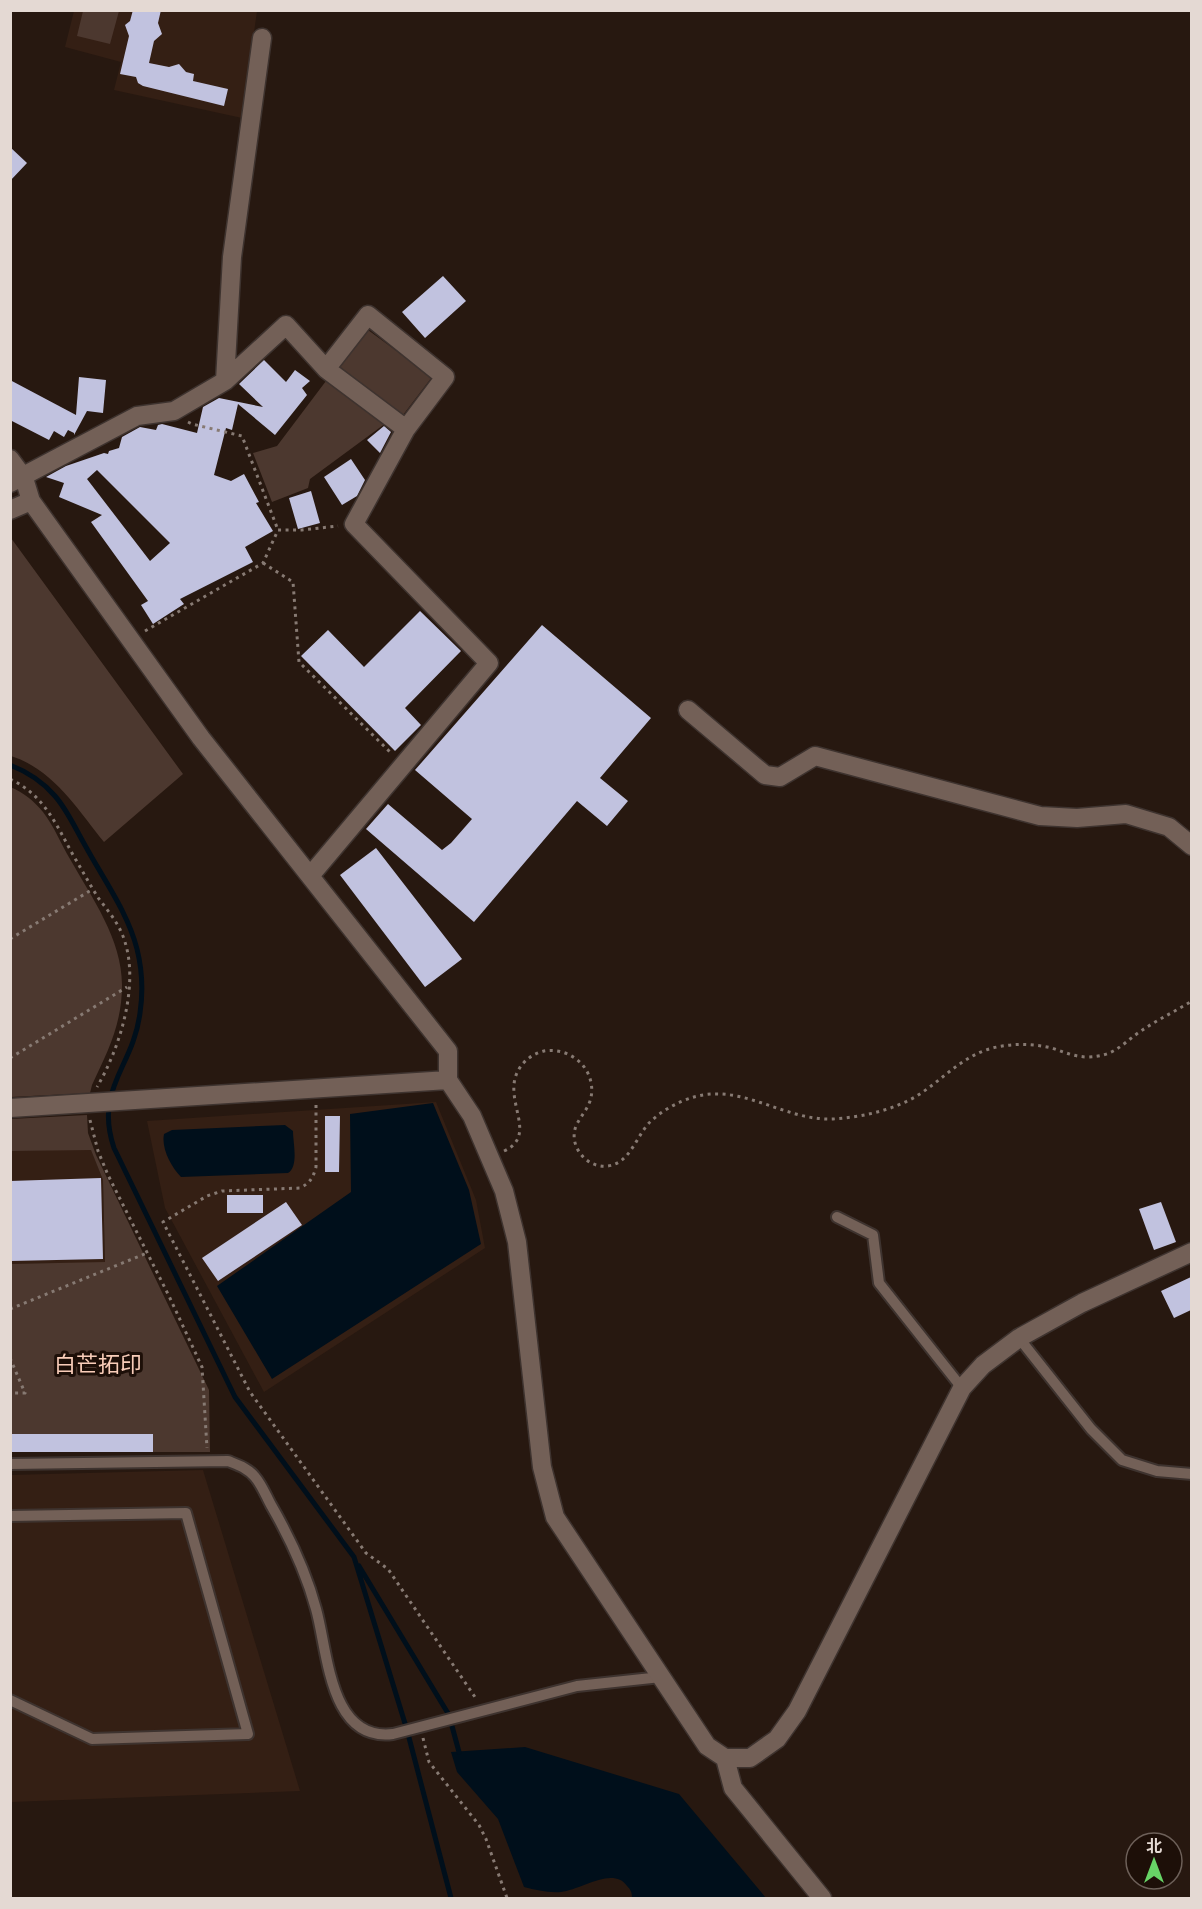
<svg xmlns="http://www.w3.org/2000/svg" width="1202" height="1909" font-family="'Alegreya Sans','Noto Sans SC',sans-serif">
<rect width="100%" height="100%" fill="#271810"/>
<path fill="#341f14" d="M74,11h183l-15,107 -128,-28 7,-28 -56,-15z
M436,1102l40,98 9,48 -221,144 -99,-184 -18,-87z
M91,1149l12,31 2,83 -94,1 -1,-113z
M203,1470l97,321 -289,11 -1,-327z"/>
<path fill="#4c382f" d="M83,11h36l-9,33 -33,-8z
M368,330l64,47 -29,38 -63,-48z
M329,377l57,46 -76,56 -2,9 -36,14 -19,-49 24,-7z
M11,538l172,236 -79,68c-26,-32 -51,-73 -93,-86z
M10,787c13,5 24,14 33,25 11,14 18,32 27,47 22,39 52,80 52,126 0,39 -14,66 -30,100l-2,8 -79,4z
M87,1115l1,18 8,22 113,235 1,62h-199l-1,-188 95,-2 -2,-82 -12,-30 -80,1v-32z"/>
<path fill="#000f1b" d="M433,1103l36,87 12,54 -209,135 -55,-93 134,-94 -1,-78z
M285,1125l8,6c0,12 6,35 -5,42l-107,4c-10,-10 -20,-29 -17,-43l8,-4z
M525,1747l154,47 87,104h-134c0,-5 -1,-8 -5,-12 -14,-20 -46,4 -66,6 -13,1 -25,-2 -37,-5l-26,-68 -41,-47 -6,-20z"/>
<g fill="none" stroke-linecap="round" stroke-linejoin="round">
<path stroke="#000f1b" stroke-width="5" d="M10,765c18,7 33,17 45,31 13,15 21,34 31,51 18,33 42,66 51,102 5,20 6,44 3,64 -7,55 -46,75 -26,135l121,249 119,160 53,173 44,168
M359,1566l90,149 10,37"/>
</g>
<path fill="#c1c2df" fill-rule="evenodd" d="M133,10h28l-3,13 4,11 -8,7 -5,22 20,4 10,-3 7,8 8,2 -1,7 35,8 -4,17 -81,-20 -5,-3 -2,-6 -16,-3 9,-38 -4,-11 5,-4z
M10,147l17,16 -17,18z
M443,276l23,25 -41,37 -23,-26z
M264,360l22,22 9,-12 15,11 -8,7 5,7 -32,40 -37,-31 -6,26 -6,-2 -12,47 17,6 13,-7 15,28 -3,1 17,28 -28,16 8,15 -73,37 4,5 -31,20 -12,-19 7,-4 -57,-79 11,-7 -43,-18 5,-14 -18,-6 20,-11 38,-13 4,1 1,-3 10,-3 3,-11 18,-10 16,3 2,-5 4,-1 35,9 6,-26 16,-9 44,9 -24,-23zM97,470l73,73 -20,18 -63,-82z
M79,377l27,3 -3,33 -16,-2 -13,24v-2l-6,-3 -4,7 -10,-6 -5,9 -39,-20v-40l66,35z
M384,426l7,6 -11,21 -13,-13z
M351,459l14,21 -8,16 -15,9 -18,-28z
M311,491l9,32 -22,6 -9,-31z
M420,611l41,40 -56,57 16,17 -26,26 -94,-95 27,-26 36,37z
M542,625l109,93 -51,60 28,23 -21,25 -30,-25 -103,121 -108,-93 22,-25 54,46 9,-7 21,-24 -57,-49z
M376,848l86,111 -37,28 -85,-112z
M325,1116h15l-1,56h-14z
M101,1178l2,81 -93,2v-80z
M227,1195h36v18h-36z
M286,1202l16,23 -84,56 -16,-23z
M1161,1202l15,40 -22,8 -15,-41z
M1191,1277v33l-17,8 -13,-27z
M10,1434h143v18h-143z"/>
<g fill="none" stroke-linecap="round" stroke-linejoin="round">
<defs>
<path id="lane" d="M837,1217l36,18 6,48 83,105
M1019,1338l72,91 31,31 35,11 35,3
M10,1464l218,-3c10,4 20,7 27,16 7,8 11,19 16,28 19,33 35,67 45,104 12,42 13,133 77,125l184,-48 84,-9
M10,1516l176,-3 62,221 -156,5 -82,-39"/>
<path id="street" d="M225,381l7,-124 30,-219
M10,459l14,19 7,23 170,237 247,313v29l24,36 32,75 13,51 25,225 13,50 152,229 18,12h25l27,-19 20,-28 165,-323 21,-23 36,-27 63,-35 110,-51
M10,483l127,-67 37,-5 51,-30 61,-56 40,44 80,60
M10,510l21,-9
M688,710l77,65 15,2 35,-21 225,60 37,2 49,-4 43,13 23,19
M310,876l179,-213 -135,-139 52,-95 39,-52 -77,-62 -42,54
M10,1108l438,-28
M725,1758l8,30 89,110"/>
</defs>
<use href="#lane" stroke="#3e332f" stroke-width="14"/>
<use href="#street" stroke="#3e332f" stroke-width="21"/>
<path stroke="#877a73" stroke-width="3" stroke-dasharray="3 4.5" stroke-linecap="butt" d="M188,422l4,2 50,12 36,94
M263,563l30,19 6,80 92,91
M145,631l118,-68 15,-33h24l36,-4
M10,779c34,16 46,45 63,76 9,15 17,30 26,44 10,13 21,26 26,43 14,44 -5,106 -28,145
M10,939l83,-50
M10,1058l117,-71
M316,1105v62c-3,11 -6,16 -16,21l-78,3 -15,5 -44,26 87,170 116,161 22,16 89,131
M90,1120l8,31 10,24 61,121 33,71 5,81
M504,1151c37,-17 -6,-54 17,-85 5,-7 14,-13 23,-15 11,-2 23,1 32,8 13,9 19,27 14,42 -3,9 -10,16 -14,25 -8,20 11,43 32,40 22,-3 28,-29 41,-43 12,-12 30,-22 45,-26 49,-14 90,24 139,22 29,-2 57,-8 82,-22 25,-15 43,-37 71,-47 21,-7 44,-7 66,-2 12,4 23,9 36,9 26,-1 32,-11 50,-24 17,-12 36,-21 54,-32
M10,1309l137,-56
M10,1358l15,35h-15
M423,1738l6,24 50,63 7,14 21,59"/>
<use href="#lane" stroke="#736057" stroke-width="10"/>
<use href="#street" stroke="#736057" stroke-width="18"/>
</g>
<g text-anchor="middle" stroke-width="6" stroke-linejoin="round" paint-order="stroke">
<g font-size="22" fill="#f9cdb9" stroke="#1d0f08">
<text x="98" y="1372">白芒拓印</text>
</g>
</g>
<rect width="1202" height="1909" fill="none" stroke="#e4d9d3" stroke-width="24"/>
<g transform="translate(1154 1861)"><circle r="28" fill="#1d0f08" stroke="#6d6059" stroke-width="1.5"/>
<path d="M0-4.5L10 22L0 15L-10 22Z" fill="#67d466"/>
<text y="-9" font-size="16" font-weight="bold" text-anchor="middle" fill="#e4d9d3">北</text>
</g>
</svg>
